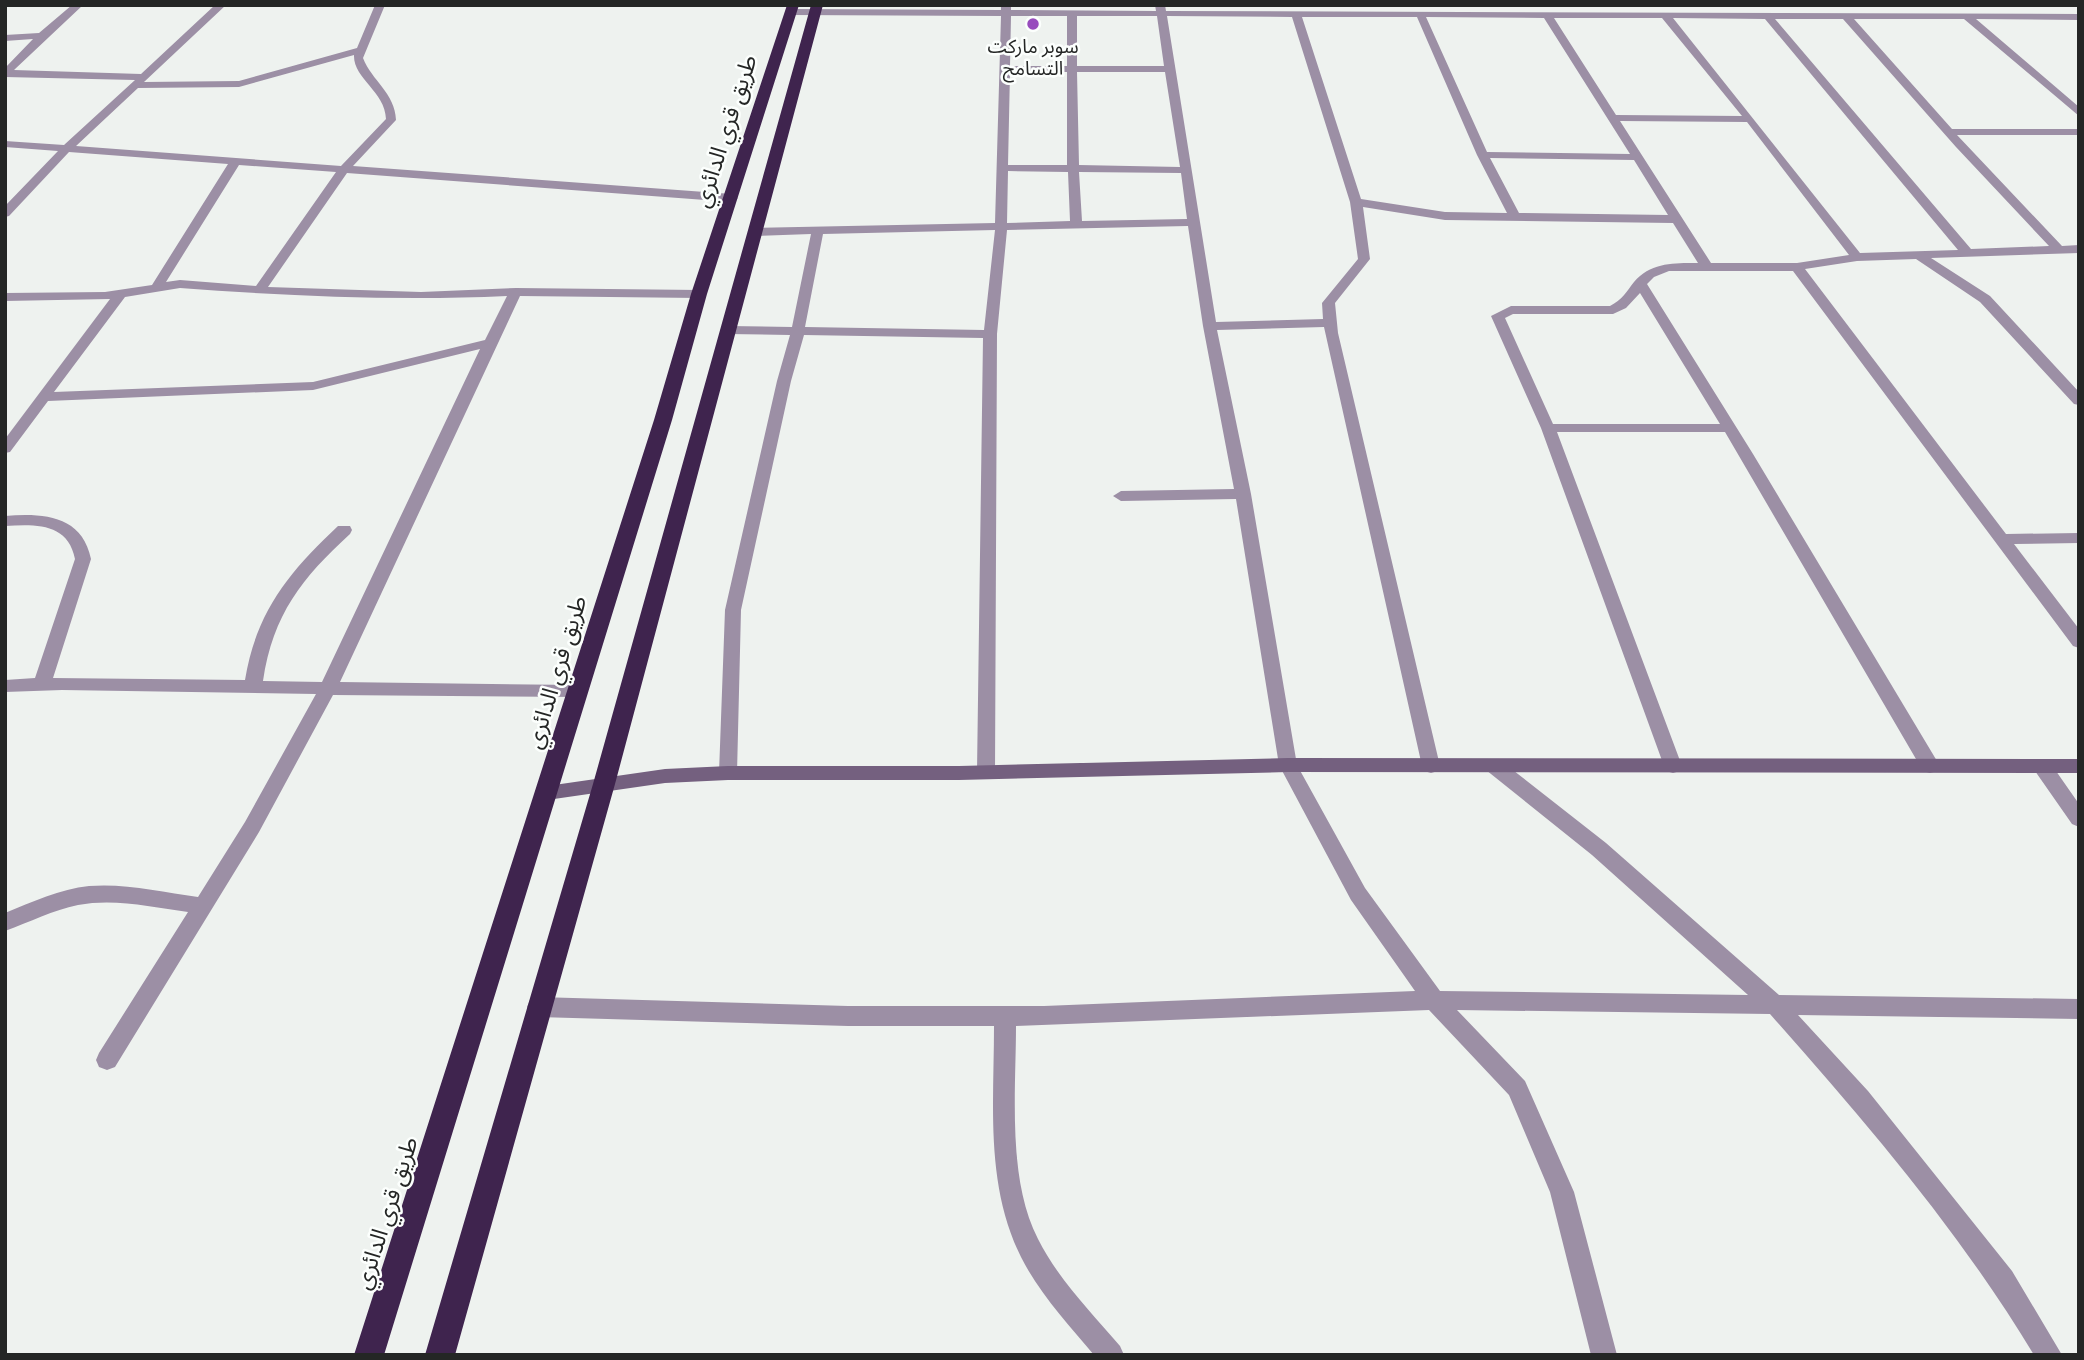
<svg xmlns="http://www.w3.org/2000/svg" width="2084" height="1360" font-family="Cabin,'Noto Sans Arabic',sans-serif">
<rect width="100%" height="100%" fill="#eef2ef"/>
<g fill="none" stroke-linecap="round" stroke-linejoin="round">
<path fill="#9c8fa5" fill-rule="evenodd" d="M72,5h11l-69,65 127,4 74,-69h11l-82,77 95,-1 118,-33 18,-43h10l-22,53c9,23 32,35 33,62l-43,46 379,28 6,4 -6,4 -385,-29 -79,114 153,5 95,-4 183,2 6,4 -6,4 -179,-2 -180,386 237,3 6,2 3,5 -3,5 -250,-2 -74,137 -144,235 -8,3 -8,-3 -3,-7 3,-7 89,-141c-36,-5 -74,-14 -110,-7 -25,5 -48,17 -73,26v-18c27,-11 55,-24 84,-27 36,-3 73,6 109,11l47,-75 71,-128 -254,-4 -57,2v-12l30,-2 40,-119c-7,-36 -39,-35 -70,-33v-10c38,-3 77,-1 86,43l-38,119 192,2c11,-68 44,-108 93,-154h12l2,4 -2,4c-48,44 -77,80 -87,147l59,1 158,-333 -167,41 -265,11 -38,51 -5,1v-14l105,-140 -105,2v-8l100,-1 47,-7 76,-121 -159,-12 -60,64 -4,1v-11l53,-55 -53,-4v-6l59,4 71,-65 -130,-3v-9l28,-29 -28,2v-6l34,-2zM354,55c-1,24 31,36 32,64l-45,47 -265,-20 62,-58 101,-1zM239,165l97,7 -80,114 -76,-6 -14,2zM180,288c109,8 218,13 327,8l-22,44 -172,42 -259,10 71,-95z
M1001,5h10v5l145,1 -1,-6h10l1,6 913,3v6l-103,-1 103,88v9l-115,-97h-110l98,110h127v6h-122l105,111 17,-1v8l-148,5 59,38 89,96v13l-5,-1 -94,-102 -64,-43 -59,2 -52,8 201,265 73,-1v10l-65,1 65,85v19l-6,-2 -280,-375h-124l-15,6 -7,7 106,170 184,307 2,5 -2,5 -7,2 -7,-2 -198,-339h-168l125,334 -2,5 -7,2 -7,-2 -2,-5 -123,-338 -50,-112 20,-10h99c12,-6 17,-15 24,-24 17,-20 41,-19 64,-19l-25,-40 -228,-3 -82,-13 7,52 -35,44 3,30 102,433 -2,5 -7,2 -7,-2 -2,-5 -98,-439 -107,3 34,164 46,271 68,123 75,103 308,4 -156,-140 -106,-85 -2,-5 2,-5h14l106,83 173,152 300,4v20l-281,-4 70,76 144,180 50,84h-28c-74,-123 -169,-234 -264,-341l-313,-4 68,71 49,111 43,163h-26l-41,-163 -41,-97 -80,-85 -413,16c0,65 -9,153 22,213 20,40 53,73 82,107l4,9h-30c-26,-31 -55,-62 -73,-98 -36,-72 -27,-154 -27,-231h-146l-310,-9 -8,-3 -3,-7 3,-7 8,-3 310,9h196l371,-15 -64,-91 -72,-135 -43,-266 -115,2 -8,-5 8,-5 113,-2 -31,-163 -15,-100 -181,4 -10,104 -2,438 -2,5 -7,2 -7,-2 -2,-5 6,-434 -179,-3 -13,46 -50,229 -4,163 -2,5 -7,2 -7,-2 -2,-5 6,-163 52,-229 13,-46 -63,-1 -7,-4 7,-4 65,1 19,-93 -57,2 -6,-4 6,-4 241,-5 6,-207 -210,-1 -5,-3 5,-3 210,1zM1011,16h56v50h-57zM1077,16h80l7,50h-87zM1167,16l125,1 58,185 8,57 -36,44 1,16 -107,3zM1302,17h115l60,138 30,58 -62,-1 -84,-13zM1426,17l118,1 86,136 -143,-2zM1554,18h108l80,98 -126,-1zM1673,18l92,1 193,231 -98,3zM1775,19h68l113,128 93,99 -78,3zM1010,72h57v93h-59zM1077,72h88l15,95 -101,-2zM1620,121l127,1 102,133 -52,8h-86zM1490,158l144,2 34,55 -149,-2zM1008,171l60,1 2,49 -63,2zM1079,172l102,1 6,46 -105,2zM995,230l-11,100 -179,-3 18,-93zM1640,293l80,131h-167l-48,-106 8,-4h100l13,-6z
M2042,759l7,2 30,43v23l-7,-3 -37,-53 -2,-5 2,-5z"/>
<path fill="#74607f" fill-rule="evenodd" d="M1288,758l791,1v14l-791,-1 -329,8h-231l-63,3 -118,17 -7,-2 -2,-5 2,-5 7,-2 118,-17 63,-3h231z"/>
<path fill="#3f244e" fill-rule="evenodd" d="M787,5h12l-92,289 -35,126 -288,935h-30l300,-935 37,-126z
M811,5h12l-208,779 -160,571h-30l168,-571z"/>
</g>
<circle fill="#984cbd" stroke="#fcfffd" stroke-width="2.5" cx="1033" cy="24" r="7"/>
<g text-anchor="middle" stroke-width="5" stroke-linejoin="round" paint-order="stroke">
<g font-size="19" fill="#242625" stroke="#fcfffd">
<text x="1033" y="53">سوبر ماركت<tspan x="1033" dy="22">التسامح</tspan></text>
</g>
<g font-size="23" fill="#242625" stroke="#fcfffd">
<text transform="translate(725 131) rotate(-72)" y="8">طريق قري الدائري</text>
<text transform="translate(556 672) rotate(-73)" y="8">طريق قري الدائري</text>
<text transform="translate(386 1213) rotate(-72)" y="8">طريق قري الدائري</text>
</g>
</g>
<rect width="2084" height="1360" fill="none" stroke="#242625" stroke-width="14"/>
</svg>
